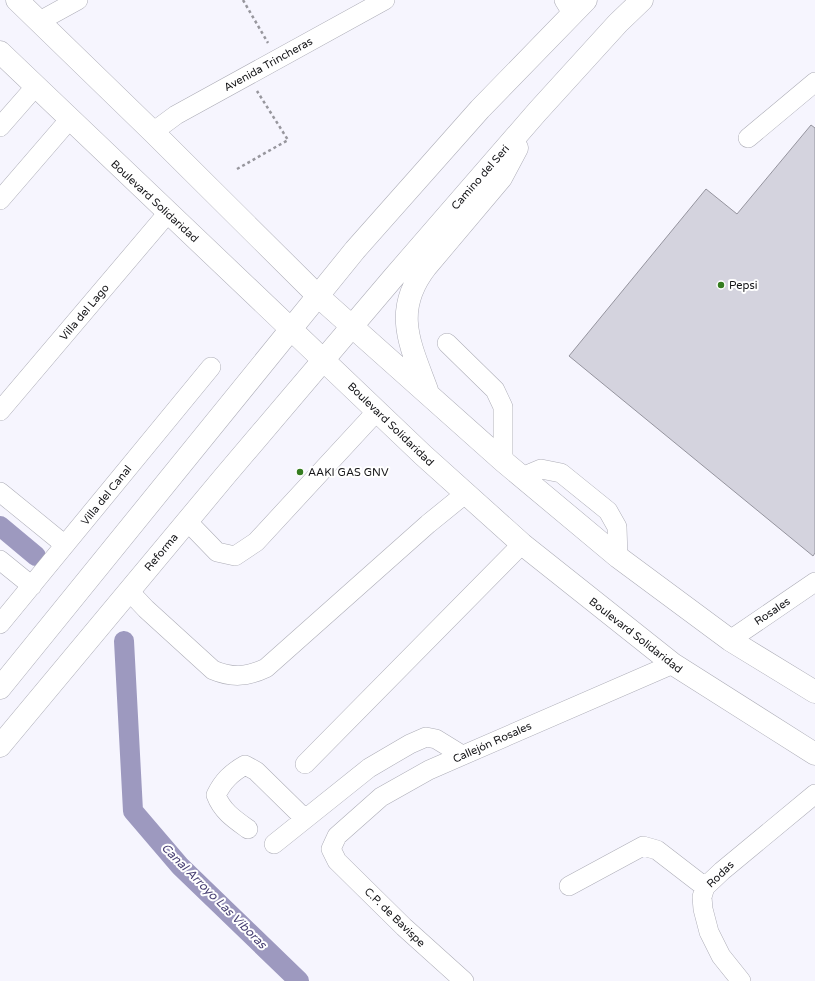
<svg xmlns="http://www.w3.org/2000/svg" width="815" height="981" font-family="'Varela Round',sans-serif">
<rect width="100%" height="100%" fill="#f6f5fe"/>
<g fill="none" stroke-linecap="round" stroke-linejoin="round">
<path stroke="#9d99bf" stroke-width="20" d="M0,526l36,30
M124,641l9,170 47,55 119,115"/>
</g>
<path fill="#d4d3de" stroke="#95949e" d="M811,125l4,3v425l-2,3 -244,-200 137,-167 31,25z"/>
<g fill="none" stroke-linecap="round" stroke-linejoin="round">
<defs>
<path id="minor" d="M564,0l8,13
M38,22l40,-22
M0,127l35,-40
M153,132l23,-17 209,-115
M748,138l67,-56
M0,200l69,-80
M447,343l48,47 8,17v54
M0,411l167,-197
M522,477l19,-8 20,4 47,38 9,16 1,30
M0,492l65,53
M187,521l30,31 18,4 21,-14 121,-131
M0,560l32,26
M129,591l17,18 67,61c19,8 34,7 53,-2l162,-144 37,-30
M0,624l211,-257
M730,640l85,-58
M305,764l217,-220
M248,829c-14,-10 -26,-18 -32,-34 7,-14 15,-22 29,-30l11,6 49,48
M274,844l95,-76 41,-24 16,-7 10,2 26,16
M569,886l74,-40 14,4 48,37
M464,981l-60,-54 -67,-66 -6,-12 6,-13 44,-39 48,-27 244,-106
M741,981l-20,-25 -12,-24 -6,-23 -1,-12 3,-10 17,-16 93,-77"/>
<path id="major" d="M17,0l136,132 166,165 184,164 115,96 112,83 85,52
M0,52l423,403 99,89 151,120 142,90
M427,390c-17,-46 -35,-79 -1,-123l75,-89 16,-30
M0,688l355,-438 125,-141 106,-109
M0,746l224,-269 169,-199 144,-166 81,-89 24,-23"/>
</defs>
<use href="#minor" stroke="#adadb7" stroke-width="20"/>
<use href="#major" stroke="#adadb7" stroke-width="23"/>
<path stroke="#97969d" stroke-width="2.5" stroke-dasharray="3 3" stroke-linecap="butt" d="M243,0l25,43
M237,169l51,-29 -31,-49"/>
<use href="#minor" stroke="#fff" stroke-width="19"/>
<use href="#major" stroke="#fff" stroke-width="22"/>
</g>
<g fill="#357c20" stroke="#fff" stroke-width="1.5">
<circle cx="721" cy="285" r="4"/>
<circle cx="300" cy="472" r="4"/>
</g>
<g text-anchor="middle" stroke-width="4" stroke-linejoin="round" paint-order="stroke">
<g font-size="11" fill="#141417" stroke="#fff">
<text transform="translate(268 64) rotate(-29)" y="4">Avenida Trincheras</text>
<text transform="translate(480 177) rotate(-49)" y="4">Camino del Seri</text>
<text transform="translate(155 201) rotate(43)" y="4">Boulevard Solidaridad</text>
<text transform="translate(84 312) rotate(-50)" y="4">Villa del Lago</text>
<text transform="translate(391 424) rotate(44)" y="4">Boulevard Solidaridad</text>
<text transform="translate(106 495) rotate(-51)" y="4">Villa del Canal</text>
<text transform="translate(161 552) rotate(-50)" y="4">Reforma</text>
<text transform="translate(772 611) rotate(-34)" y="4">Rosales</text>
<text transform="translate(636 635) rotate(38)" y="4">Boulevard Solidaridad</text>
<text transform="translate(492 742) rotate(-24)" y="4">Callejón Rosales</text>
<text transform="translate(720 874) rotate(-44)" y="4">Rodas</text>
<text transform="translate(395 917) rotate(44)" y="4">C.P. de Bavispe</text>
</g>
<g font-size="11" fill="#141417" stroke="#fff" text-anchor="start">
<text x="729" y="289">Pepsi</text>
<text x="308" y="476">AAKI GAS GNV</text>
</g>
<g font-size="12" font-style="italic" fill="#494174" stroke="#fff">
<text transform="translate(214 896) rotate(45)" y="4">Canal Arroyo Las Viboras</text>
</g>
</g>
</svg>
